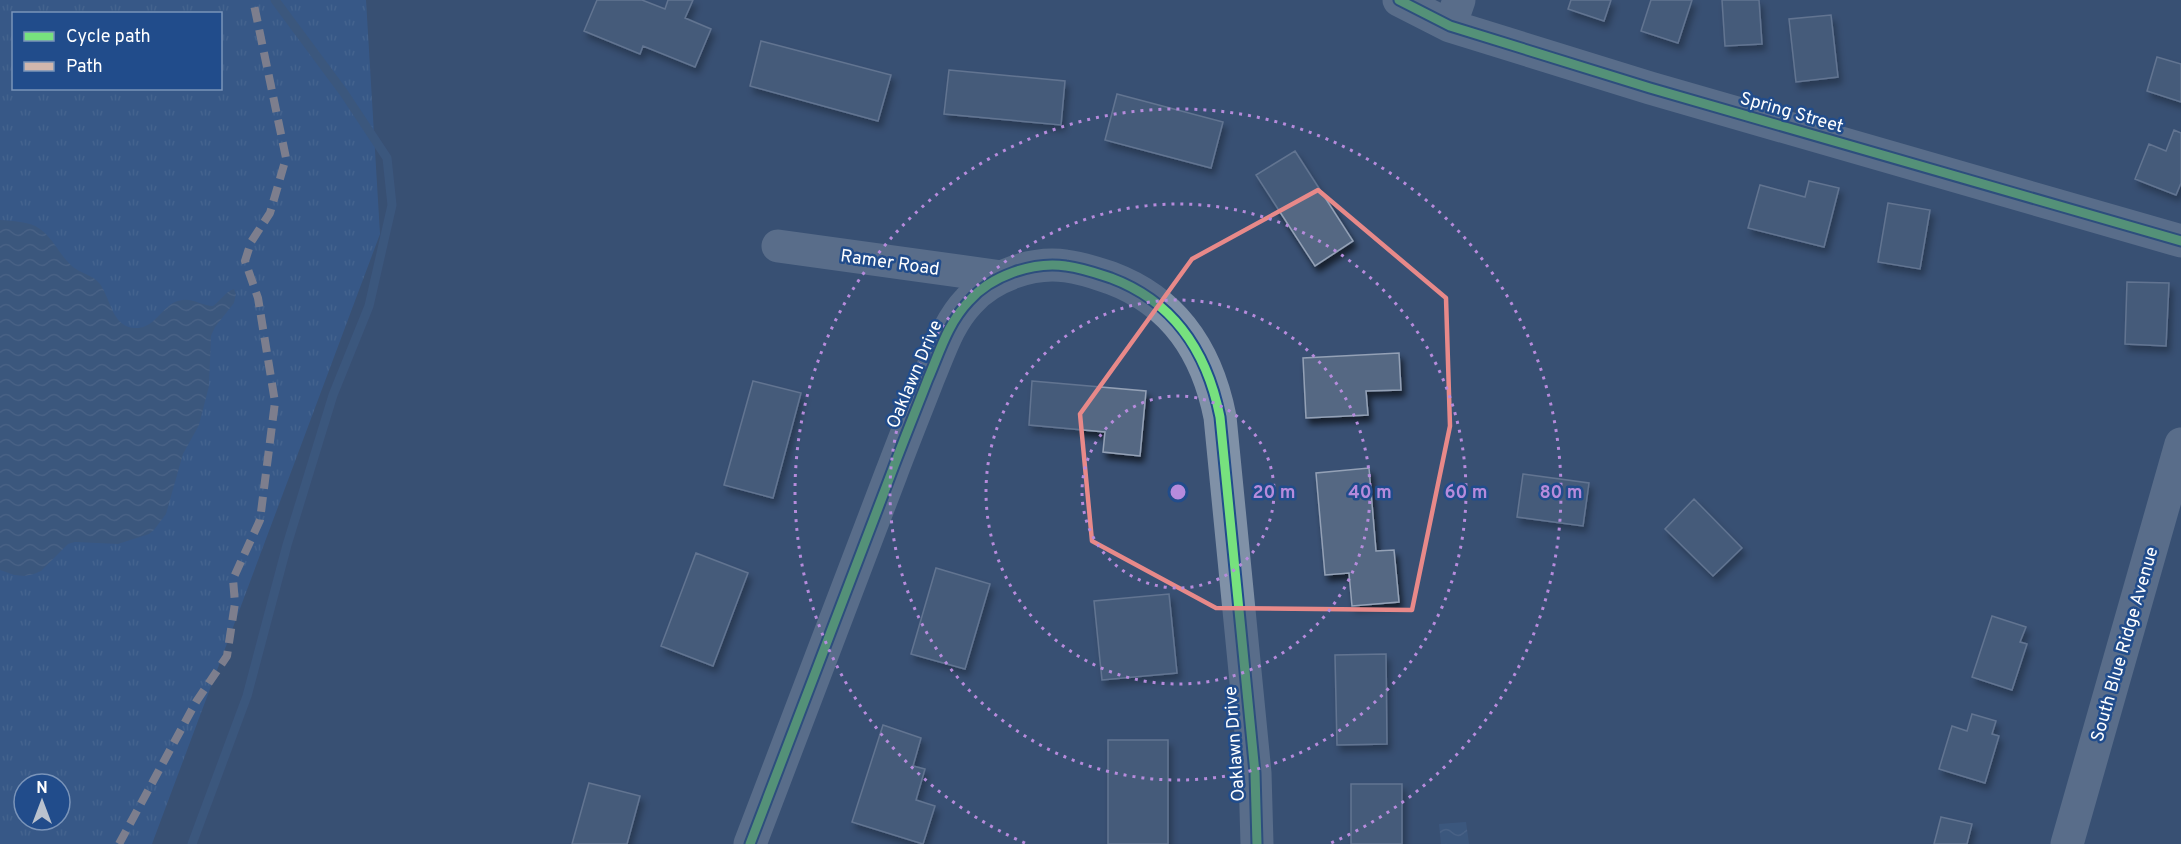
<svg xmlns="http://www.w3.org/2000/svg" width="2181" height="844" font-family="Overpass,sans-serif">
<defs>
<pattern id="grass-tufts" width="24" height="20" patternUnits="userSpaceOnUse" patternTransform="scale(1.5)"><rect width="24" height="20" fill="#3563a1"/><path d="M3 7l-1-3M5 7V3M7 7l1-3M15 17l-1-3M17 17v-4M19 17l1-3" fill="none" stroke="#537aaf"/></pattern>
<pattern id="water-waves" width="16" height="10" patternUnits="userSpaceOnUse" patternTransform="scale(1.5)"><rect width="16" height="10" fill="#3f5f8b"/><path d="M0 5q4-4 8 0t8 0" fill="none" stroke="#5c779c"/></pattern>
<filter id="shadow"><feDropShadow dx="3.5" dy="6" stdDeviation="3" flood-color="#0009"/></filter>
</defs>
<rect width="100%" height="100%" fill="#395073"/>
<path fill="url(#grass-tufts)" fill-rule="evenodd" d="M0,0h366l14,234 -228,610h-152zM14,14h206v74h-206zM24,784h36v36h-36z"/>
<path fill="url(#water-waves)" d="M0,220c13,1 29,1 40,9 14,10 20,27 33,38 9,7 20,8 27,17 11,15 12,44 36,44 21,0 27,-26 46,-28 11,-2 21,6 31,6 8,-6 12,-14 21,-17l2,5 -2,9 -19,24 -4,9 -2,50 -10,39 -16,29 -17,60 -12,16 -5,4 -31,10 -43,-2 -7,2 -27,27 -7,3 -10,2 -10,-1 -14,-5z
M1466,822l3,22h-28l-2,-20z"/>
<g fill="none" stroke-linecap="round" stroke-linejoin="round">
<path stroke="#3f5f8b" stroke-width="9" d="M192,844l55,-148 40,-151 46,-150 36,-89 23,-101 -5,-47 -43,-65 -69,-93"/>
</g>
<path fill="#546883" stroke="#94a1b6" stroke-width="1.5" filter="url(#shadow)" d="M597,0h45l23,9 3,-9h25l-8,18 26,11 -16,38 -52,-21 -3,8 -56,-23z
M1571,0h40l-7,21 -36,-12z
M1651,0h41l-14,43 -37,-12z
M1722,0h37l3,44 -37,2z
M1831,15l7,62 -42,5 -7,-63z
M761,41l130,34 -13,46 -128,-35z
M2157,57l24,7v38l-34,-11z
M949,70l116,11 -4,44 -117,-11z
M1117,94l106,28 -12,46 -106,-28z
M2174,130l7,3v50l-5,12 -41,-16 14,-35 17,7z
M1295,151l58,90 -38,25 -59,-91z
M1809,181l30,7 -15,59 -76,-19 12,-43 45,12z
M1888,203l42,7 -10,59 -42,-7z
M2127,282l42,1 -3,63 -41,-2z
M1399,353l2,37 -35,1 2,24 -62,3 -3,-60z
M753,381l48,12 -28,105 -49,-13z
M1032,381l114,10 -6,65 -37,-4 2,-20 -76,-7z
M1369,468l7,83 18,-1 5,52 -47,4 -3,-33 -24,2 -9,-102z
M1523,474l66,9 -6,43 -66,-9z
M1694,499l48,49 -29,28 -48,-47z
M696,553l52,20 -35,93 -52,-20z
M936,568l54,16 -25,85 -54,-15z
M1169,594l8,79 -75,7 -8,-79z
M1992,616l34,11 -6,15 7,2 -15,46 -40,-13z
M1386,654l1,90 -50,1 -2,-90z
M1972,714l24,7 -4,13 7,2 -14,47 -46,-14 13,-43 15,5z
M883,725l38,13 -8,28 12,3 -9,31 19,6 -12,38 -71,-22z
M1108,740h60v104h-60z
M589,783l51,13 -13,48h-55z
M1351,784h51v60h-51z
M1941,817l31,7 -5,20h-33z"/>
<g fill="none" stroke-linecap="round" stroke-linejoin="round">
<path stroke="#8091a7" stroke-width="33" d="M1399,0l51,26 200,62 531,153
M1450,26l9,-26
M778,246l224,31
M750,844c47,-123 94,-247 141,-370 12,-32 25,-64 37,-95 12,-28 20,-56 41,-78 22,-25 64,-40 97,-35 16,2 30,7 45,12 64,24 96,74 109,139l35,356 2,71
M2067,844l114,-400"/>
<path stroke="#d1b7ad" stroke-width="8" stroke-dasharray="15 8" stroke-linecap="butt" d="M119,844l77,-142 31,-46 8,-53 -2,-24 27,-59 15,-118 -17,-104 -13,-37 6,-19 19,-29 16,-55 -33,-158"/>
<defs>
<path id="cycleway" d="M1399,0l51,26 200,62 531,153
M750,844c47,-123 94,-247 141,-370 12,-32 25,-64 37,-95 12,-28 20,-56 41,-78 22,-25 64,-40 97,-35 16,2 30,7 45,12 64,24 96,74 109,139l35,356 2,71"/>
</defs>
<use href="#cycleway" stroke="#214c8b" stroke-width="13"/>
<use href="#cycleway" stroke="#77e17e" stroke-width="9"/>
</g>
<path d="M0 0H2181V844H0ZM1318,190l128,108 4,128 -38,184 -196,-2 -124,-67 -12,-127 112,-155z" fill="#395073" fill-opacity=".55" fill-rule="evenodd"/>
<path fill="none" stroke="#e88989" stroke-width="4.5" stroke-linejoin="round" d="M1318,190l128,108 4,128 -38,184 -196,-2 -124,-67 -12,-127 112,-155z"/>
<g fill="none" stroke="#b68bdc" stroke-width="3" stroke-dasharray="3 6">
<circle cx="1178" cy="492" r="96"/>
<circle cx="1178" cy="492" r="192"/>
<circle cx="1178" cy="492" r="288"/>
<path d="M1025 843A383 383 0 1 1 1331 843"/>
</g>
<g text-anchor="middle" stroke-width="5" stroke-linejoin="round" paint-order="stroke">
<g font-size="18" fill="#fff" stroke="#214c8b">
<text transform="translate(1792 112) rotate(16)" y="6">Spring Street</text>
<text transform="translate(890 262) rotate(8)" y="6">Ramer Road</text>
<text transform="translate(914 374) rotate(-67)" y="6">Oaklawn Drive</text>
<text transform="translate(2124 644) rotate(-74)" y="6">South Blue Ridge Avenue</text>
<text transform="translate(1234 744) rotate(-94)" y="6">Oaklawn Drive</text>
</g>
</g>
<circle cx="1178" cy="492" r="9" fill="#b68bdc" stroke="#214c8b" stroke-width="3"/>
<g font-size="18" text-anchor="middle" font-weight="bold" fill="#b68bdc" stroke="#214c8b" stroke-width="5" stroke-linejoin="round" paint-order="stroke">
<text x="1274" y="498">20 m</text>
<text x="1370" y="498">40 m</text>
<text x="1466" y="498">60 m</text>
<text x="1561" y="498">80 m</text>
</g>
<rect x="12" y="12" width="210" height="78" fill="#214c8b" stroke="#7a94b9" stroke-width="1.5"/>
<rect x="24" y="32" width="30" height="9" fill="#77e17e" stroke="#7a94b9" stroke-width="1.5"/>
<text x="66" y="42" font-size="18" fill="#ffffff">Cycle path</text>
<rect x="24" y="62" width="30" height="9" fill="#d1b7ad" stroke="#7a94b9" stroke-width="1.5"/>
<text x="66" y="72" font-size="18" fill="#ffffff">Path</text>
<g transform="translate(42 802)"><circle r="28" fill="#214c8b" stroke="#7a94b9" stroke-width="1.5"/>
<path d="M0-4.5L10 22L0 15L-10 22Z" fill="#bac2ce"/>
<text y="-9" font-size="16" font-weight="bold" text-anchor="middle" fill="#ffffff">N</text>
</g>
</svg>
